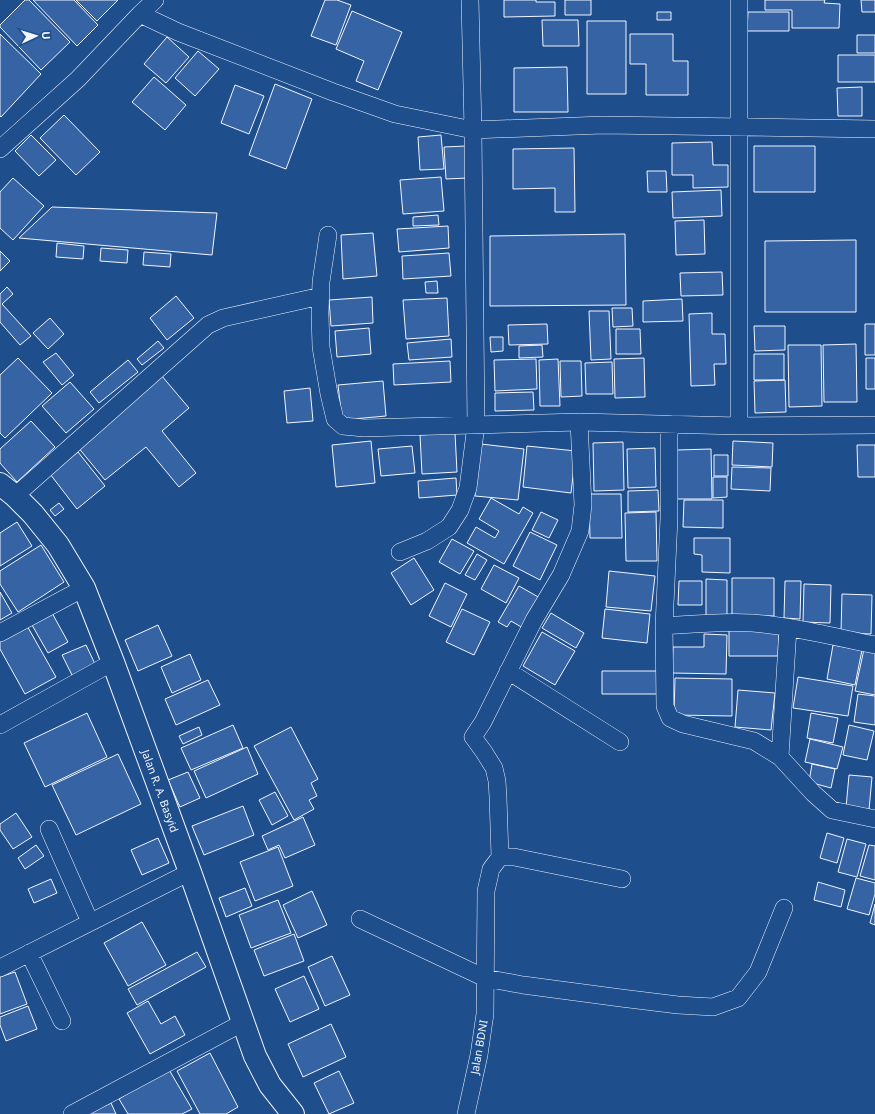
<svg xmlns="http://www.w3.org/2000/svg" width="875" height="1114" font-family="'Noto Sans',sans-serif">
<rect width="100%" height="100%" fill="#1f4e8c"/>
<path fill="#3563a3" stroke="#f2f6ff" d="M25,0h4l41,42 -29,28 -41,-43v-2z
M33,0h41l24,25 -21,21z
M76,0h42l-21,21z
M325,0h12l14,5 -15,40 -25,-9z
M504,0h32v2h19v14l-51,1z
M565,0h26v15h-26z
M765,0h60l-1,3 16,1 -1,24h-47v-18h-27z
M861,0h14v12h-13z
M352,11l50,21 -24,58 -22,-9 8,-20 -28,-12z
M657,12h14v8h-14z
M748,12h41v19h-42z
M542,20h36l1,26h-36z
M587,21h39v73h-39z
M0,34l41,40 -40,43 -1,-1z
M630,34h43v27h15v34h-42v-31h-16z
M857,35h18v18h-18z
M167,37l22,20 -23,26 -22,-19z
M198,51l21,18 -24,27 -20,-18z
M838,55h37v27h-37z
M567,67l1,45h-54v-44z
M154,77l32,28 -21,25 -33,-28z
M275,84l37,15 -26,70 -37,-14z
M235,85l29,11 -15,38 -28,-11z
M862,87v29h-24l-1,-28z
M64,115l36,37 -24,23 -36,-37z
M31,135l25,25 -17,16 -24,-25z
M441,135l3,34 -24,1 -2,-33z
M712,142l1,23h15v22l-35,1v-13h-21v-32z
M466,146l2,32 -22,1 -2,-32z
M754,146h61v46h-61z
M574,148l1,64h-20v-24l-42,1v-40z
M647,171h19l1,21h-19z
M441,177l3,34 -41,3 -3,-34z
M13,178l31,28 -31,34 -13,-12v-36z
M721,190l1,26 -49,2 -1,-26z
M52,207l165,6 -5,42 -193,-17z
M438,215l1,10 -26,1v-9z
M704,220l1,34 -29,1 -1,-34z
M448,226l1,22 -50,4 -2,-23z
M373,233l4,43 -34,3 -2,-44z
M625,234l1,71 -136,1v-70z
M856,240v72h-91v-71z
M57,243l27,3 -1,13 -27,-2z
M101,248l27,2 -1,13 -27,-2z
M0,251l10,10 -10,10z
M144,252l27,2 -1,13 -27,-2z
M449,253l2,23 -48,3 -1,-23z
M722,272l1,23 -42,1 -1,-23z
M437,281l1,12h-12l-1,-11z
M7,287l6,7 -11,10 29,32 -11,9 -20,-23v-28z
M176,296l18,22 -27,22 -17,-22z
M372,297l1,26 -42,3 -2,-26z
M447,298l2,38 -43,3 -3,-39z
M682,299l1,22 -40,1v-21z
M612,308h20l1,18 -20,1z
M589,311h20l2,48 -20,1z
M712,313v21h13l1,30h-12l1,21 -24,1 -2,-72z
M50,318l14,16 -16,15 -15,-16z
M547,324l1,20 -39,1 -1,-20z
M865,324h10v31h-10z
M754,326h31v24l-30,1z
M369,328l2,26 -34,3 -2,-26z
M616,329h24l1,25h-25z
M490,337h13v14l-12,1z
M451,339l1,18 -43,3 -2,-17z
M158,341l6,7 -22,17 -5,-6z
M856,344l1,58h-33l-1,-57z
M542,345l1,12 -24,1v-12z
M788,345h33l1,61 -33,1z
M56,353l18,22 -12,10 -19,-23z
M754,354h30v26h-30z
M18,358l34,35 -47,45 -5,-5v-58z
M644,358l1,39 -30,1 -1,-39z
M866,358h9v31h-9z
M536,359l1,30 -42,2 -1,-31z
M558,359l2,47h-20l-1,-46z
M128,360l10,12 -39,31 -9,-11z
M450,361l1,21 -57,3 -1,-21z
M560,361h21l1,35 -21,1z
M612,362l1,32h-27l-1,-31z
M161,375l28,33 -27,23 34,42 -17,14 -33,-40 -41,33 -28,-34z
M785,380l1,32 -31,1 -1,-32z
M383,381l3,35 -44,4 -4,-35z
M70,382l24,27 -28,24 -24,-27z
M310,388l3,33 -26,2 -3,-32z
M533,392l1,18 -39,1v-18z
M31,421l24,26 -38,35 -17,-19v-14z
M455,433l2,39 -35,2 -2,-39z
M371,441l4,42 -39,4 -4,-42z
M733,441l40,2 -1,24 -40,-2z
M623,442l1,48 -30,1 -1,-48z
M481,444l43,5 -6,51 -43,-4z
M857,445h18v32h-17z
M412,446l3,27 -34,3 -3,-27z
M527,446l49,5 -5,42 -48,-6z
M655,448l1,39 -28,1 -1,-39z
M711,449l1,50h-35v-49z
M78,452l27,34 -28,23 -27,-35z
M714,455h14v21h-14z
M732,467l39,1 -1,23 -39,-2z
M713,477h14v20l-14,1z
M456,478l1,17 -38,3 -1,-17z
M658,490l1,21 -31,1v-21z
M589,494h32l1,44h-32z
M491,498l28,16 4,-7 10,6 -29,51 -37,-21 9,-16 19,11 4,-7 -20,-12z
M684,500h39v28l-40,-1z
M59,503l5,6 -9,7 -5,-6z
M541,512l17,8 -9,18 -17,-8z
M656,512l1,49h-31l-1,-48z
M17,522l15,24 -32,20v-33z
M530,532l27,13 -17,35 -27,-14z
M694,538h36v35l-28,-1v-17l-8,-1z
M452,539l22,12 -14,23 -21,-12z
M41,545l23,37 -46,30 -18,-28v-13z
M477,554l10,6 -12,20 -10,-5z
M414,558l20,32 -23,15 -20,-32z
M494,565l25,13 -13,25 -25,-14z
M609,571l46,5 -4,35 -45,-4z
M732,578h42v38h-42z
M706,579l21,1v37h-21z
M679,581h23v24h-24z
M785,581h16l-1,38 -16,-1z
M445,583l22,11 -16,33 -22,-11z
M804,584l27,1 -1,38 -27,-1z
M519,586l21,12 -17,30 -12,-7 -4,6 -9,-5z
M0,592l12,21 -12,7z
M842,594l30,1 -1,39 -30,-1z
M462,609l28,13 -16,33 -28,-13z
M605,609l45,5 -3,29 -45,-5z
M52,613l16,29 -20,11 -16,-28z
M551,613l33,20 -8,15 -34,-20z
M26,624l30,53 -31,17 -25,-45v-10z
M158,625l14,31 -34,15 -13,-31z
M729,630h50l-1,26h-49z
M542,632l33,19 -20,34 -32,-19z
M704,634l23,1 -1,39 -54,-1 1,-26h31z
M86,645l10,21 -23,11 -11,-22z
M833,645l29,5 -7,35 -28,-6z
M864,649l11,2v44l-20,-4z
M190,654l11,26 -29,13 -11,-26z
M602,671h55v23h-55z
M798,677l55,9 -5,30 -55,-8z
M675,678l57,1v37l-58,-1z
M208,680l12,25 -44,20 -11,-26z
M738,690l37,3 -4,37 -36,-3z
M858,694l17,2v29l-21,-3z
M87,713l20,44 -62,30 -21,-44z
M811,713l27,5 -5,25 -26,-5z
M233,725l10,23 -52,22 -10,-22z
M849,725l25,6 -7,29 -24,-5z
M199,727l3,8 -19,9 -4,-8z
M291,727l27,52 -7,4 6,13 -8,4 5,9 -20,11 -40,-74z
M810,739l33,8 -6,22 -32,-7z
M247,747l11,27 -52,24 -12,-27z
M118,754l23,50 -65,31 -24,-50z
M812,764l23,5 -4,19 -22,-6z
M188,772l12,26 -20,9 -12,-27z
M849,775l23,2 -3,33 -23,-2z
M275,792l13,24 -16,9 -13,-25z
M243,806l11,29 -50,20 -12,-29z
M16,813l16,24 -19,12 -13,-19v-6z
M303,817l12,28 -30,13 -6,-13 -11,5 -6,-14z
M827,833l17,5 -7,25 -17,-5z
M158,838l11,25 -27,12 -11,-25z
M847,839l19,5 -9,33 -19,-5z
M36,845l8,11 -19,13 -7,-11z
M869,845l6,1v34l-15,-4z
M278,847l15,39 -38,15 -15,-39z
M856,878l19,5v11l-6,21 -22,-6z
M51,879l6,14 -23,10 -6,-14z
M818,882l27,8 -4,17 -27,-7z
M245,888l7,18 -26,11 -7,-19z
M312,891l15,34 -29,13 -15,-33z
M278,900l13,33 -40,15 -12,-33z
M875,904v21l-5,-2z
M142,922l24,43 -38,21 -24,-43z
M294,934l10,27 -40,15 -10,-26z
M197,952l9,15 -69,38 -9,-16z
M332,956l18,39 -25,11 -17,-39z
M15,972l12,32 -27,10v-37z
M304,976l15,33 -29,13 -15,-33z
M148,1001l13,23 14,-8 10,19 -35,19 -23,-41z
M28,1006l9,23 -31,12 -6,-16v-8z
M331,1024l15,33 -43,20 -15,-33z
M210,1053l28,54 -12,7h-26l-23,-43z
M168,1068l24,41 -10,5h-54l-9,-15z
M339,1071l15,32 -25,11 -15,-31z
M111,1103l5,11h-28z"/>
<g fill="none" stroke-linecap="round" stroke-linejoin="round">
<defs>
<path id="street" d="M739,0v426
M140,14l38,18 155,60 62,22 78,16 129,-5 273,4
M0,149l78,-70 62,-65 15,-14
M328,235l-7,47 -1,32 1,33 8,47 6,25 8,7 21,2 215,-6 160,4 136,-1
M669,424v94l-5,108 1,80 5,12 13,6 71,17 26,16 33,36 19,17 43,9
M15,496l193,-171 15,-7 98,-22
M400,552l27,-11 22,-14 11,-17 8,-22 8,-63 -3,-295 -3,-130
M664,626c29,-2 59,-5 88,-3 41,3 82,14 123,22
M0,633l84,-45
M508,671l112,71
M0,725l113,-63
M780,757l8,-129
M49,829l41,93
M500,857l-2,-60 -1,-16 -3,-13 -10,-16 -11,-15 10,-15 51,-102 27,-45 19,-44 3,-26 -4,-83
M360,919l125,59 38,7 98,13 57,7 35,2 25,-9 20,-26 26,-64
M29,953l33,68
M0,968l190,-96
M72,1114l172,-92
M466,1114l13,-59 6,-41 1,-123 5,-22 9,-12h14l108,22"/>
<path id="secondary" d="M0,484l15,12 18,18 25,31 26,43 29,74 77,210 65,184 15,29 23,29"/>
</defs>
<use href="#street" stroke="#f2f6ff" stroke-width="18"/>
<use href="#secondary" stroke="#f2f6ff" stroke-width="24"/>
<use href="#street" stroke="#1f4e8c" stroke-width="17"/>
<use href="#secondary" stroke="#1f4e8c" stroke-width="22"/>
</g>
<g text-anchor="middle" stroke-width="3" stroke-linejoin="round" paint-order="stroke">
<g font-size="11" fill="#f2f6ff" stroke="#1f4e8c">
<text transform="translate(160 791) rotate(70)" y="4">Jalan R. A. Basyid</text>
<text transform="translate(479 1047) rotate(-80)" y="4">Jalan BDNI</text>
</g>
</g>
<g transform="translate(36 36) rotate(86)" stroke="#1f4e8c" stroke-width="3" paint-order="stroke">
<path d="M0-3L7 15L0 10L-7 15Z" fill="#f2f6ff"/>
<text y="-6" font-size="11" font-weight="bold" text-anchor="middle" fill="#f2f6ff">U</text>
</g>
</svg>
